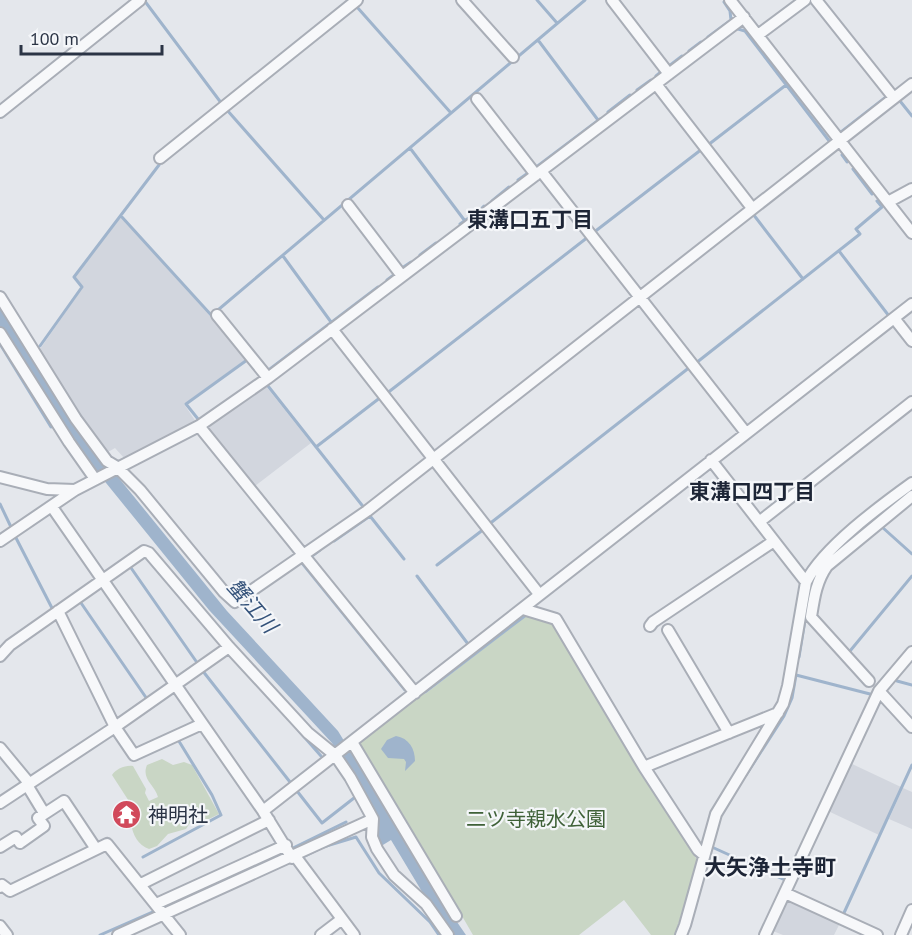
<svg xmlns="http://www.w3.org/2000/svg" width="912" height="935" font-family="'PT Sans','Noto Sans JP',sans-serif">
<rect width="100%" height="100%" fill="#e4e7ec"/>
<path fill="#d2d6de" d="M121,217l89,99 35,44 -61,44 12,18 -71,37 -10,-11 -7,4 -25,-32 -45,-68 45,-65 -8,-10z
M265,385l46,58 -56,43 -46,-57v-3z
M850,763l51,24 -22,48 -51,-24z
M903,788l9,4v37l-23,-10z
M791,900l49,23 -6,12h-51l-10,-4 13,-28z"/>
<path fill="#c9d6c5" d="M526,616l26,7 86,146 58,89 1,3 -22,74h-24l-27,-35 -45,35h-106l-56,-97 -58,-93v-4l65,-48 1,1z
M162,759l11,6 11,-3 8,3 27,49 -10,5 -17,1 -6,9 -18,5 -11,12 -8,3c-11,-4 -16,-14 -18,-25l5,-8 -2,-7 -22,-34c4,-6 13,-10 21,-9l13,23 -1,4 4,8 9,-4c-3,-12 -17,-18 -11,-32z"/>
<path fill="#9fb4cc" d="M0,303l109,163 118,145 111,120 101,165 27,39h-15l-21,-30 -39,-65 -13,8 -4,-8 3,-23 -45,-74 -123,-133 -141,-174 -68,-110z
M396,736c13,2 19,13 19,25l-10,10 1,-9 -2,-3 -16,-1 -7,-9 6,-9z"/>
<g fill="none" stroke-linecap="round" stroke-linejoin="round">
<path stroke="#9fb4cc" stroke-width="3" d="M144,0l78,104
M537,0l20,23
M357,7l94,106
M738,29l7,2 85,111
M708,37l23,-17 -1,-9 -6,-9
M538,40l60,80
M689,51l12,-9
M669,66l13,-10
M656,76l6,-5
M637,90l14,-10
M900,101l12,15
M227,110l97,110
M608,112l22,-17
M841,132l45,-35
M708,145l78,-60
M410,148l55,73
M842,155l5,7
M535,168l65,-49
M853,169l19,25
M518,180l10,-7
M492,201l17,-14
M480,210l4,-4
M753,214l50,65
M121,216l91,100
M460,224l13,-9
M593,233l109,-84
M839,251l50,65
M420,255l16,-12
M283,256l48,66
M402,268l9,-6
M387,280l8,-6
M212,315l373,-315
M0,344l51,83
M40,346l42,-59 -8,-10 85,-112
M696,363l164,-129 -4,-5 26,-22 -5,-6
M266,372l112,-85
M268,386l97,123
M386,394l202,-157
M198,419l-12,-15 61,-44
M316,447l65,-50
M0,504l11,23
M488,525l202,-158
M882,527l30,27
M15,536l38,74
M334,541l36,-25 34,43
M836,551l59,-49
M312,556l8,-6
M302,563l103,127
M129,565l69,99
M437,565l47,-36
M417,576l51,68
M809,596l4,-17
M79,600l68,99
M850,651l62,-75
M799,657l6,-37
M202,670l88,112
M796,675l74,19
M897,681l15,4
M425,692l101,-77 3,1
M299,731l22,25
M746,775l38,-59 8,-18 4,-23
M297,791l25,32 32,-25
M714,848l71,32
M291,849l55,-27
M143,857l78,-42 -9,-20 -35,-57
M301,858l22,-11 33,-10 23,36 51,49 9,13
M163,907l122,-56
M843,915l69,-150
M100,935l57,-25"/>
<defs>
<path id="minor" d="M462,0l51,57
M612,0l57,74
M730,0l182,233
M816,0l78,98
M758,35l47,-35
M656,84l96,124
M477,99l59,76
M0,112l140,-112
M160,158l197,-158
M541,171l205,262
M888,202l24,-13
M348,205l54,71
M0,297l76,122 31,42 10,6 23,23 84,102 11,10 132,-91 545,-427
M217,315l51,63
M894,318l18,23
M332,329l207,265
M0,333l69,109 26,37
M199,426l216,267
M711,460l95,122
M0,477l47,12 28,1
M52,507l211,304 29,47
M759,522l153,-120
M0,541l75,-51 124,-64 69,-48 476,-361
M523,609l33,10 88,148 54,83 6,5
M58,611l57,116 19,28 68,-31
M650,626l3,-4 121,-81
M668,630l61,103
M0,656l10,-11 134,-94 5,2 80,94 79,86 27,22 15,22 23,42 -1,18 5,12 17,26 32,29 22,31
M869,681l-58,-64c3,-19 5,-35 16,-51l85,-70
M879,691l33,36
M352,742l104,174
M0,748l29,35
M644,767l134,-54
M27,785l17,28
M0,803l115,-76 114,-80
M263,811l649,-507
M0,847l16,-10 4,6 24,-17 -6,-8 26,-17 32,48
M295,856l59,79
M141,884l128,-64
M0,887l2,-2 8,6 97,-47 73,91
M785,893l92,42
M156,904l130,-59
M0,926l7,9
M118,935l255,-116
M321,935l21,-16
M681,935l4,-10 31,-111 67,-110 5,-18 18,-104c17,-34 74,-76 106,-99
M765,935l114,-244 33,-39
M901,935l11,-25"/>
</defs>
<use href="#minor" stroke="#a9aeb7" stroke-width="14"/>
<use href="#minor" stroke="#f7f8fa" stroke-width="10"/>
</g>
<defs>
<symbol id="temple-disc" viewBox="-11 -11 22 22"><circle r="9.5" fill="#d1495b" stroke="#f4f6f9"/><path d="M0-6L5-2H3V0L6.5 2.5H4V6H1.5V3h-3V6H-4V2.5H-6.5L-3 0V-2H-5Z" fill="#fff"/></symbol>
</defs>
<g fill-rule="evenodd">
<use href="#temple-disc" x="110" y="798" width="33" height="33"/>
</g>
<g text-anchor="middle" stroke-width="4.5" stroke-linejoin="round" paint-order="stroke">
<g font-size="20" fill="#2b3445" stroke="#f4f6f9" text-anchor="start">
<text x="148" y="822">神明社</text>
</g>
<g font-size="20" fill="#3f6138" stroke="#f4f6f9">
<text x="536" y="826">二ツ寺親水公園</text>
</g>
<g font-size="21" font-weight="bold" fill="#1d2536" stroke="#f4f6f9">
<text x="530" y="227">東溝口五丁目</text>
<text x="752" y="499">東溝口四丁目</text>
</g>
<g font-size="21" font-style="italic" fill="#34527a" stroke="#f4f6f9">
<text transform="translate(252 606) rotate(49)" y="7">蟹江川</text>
</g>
<g font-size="22" font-weight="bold" fill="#1d2536" stroke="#f4f6f9">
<text x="770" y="875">大矢浄土寺町</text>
</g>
</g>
<path d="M21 45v9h141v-9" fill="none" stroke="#2b3445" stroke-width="3"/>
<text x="30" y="45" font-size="18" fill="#2b3445" stroke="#f4f6f9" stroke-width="4.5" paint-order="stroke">100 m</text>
</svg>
